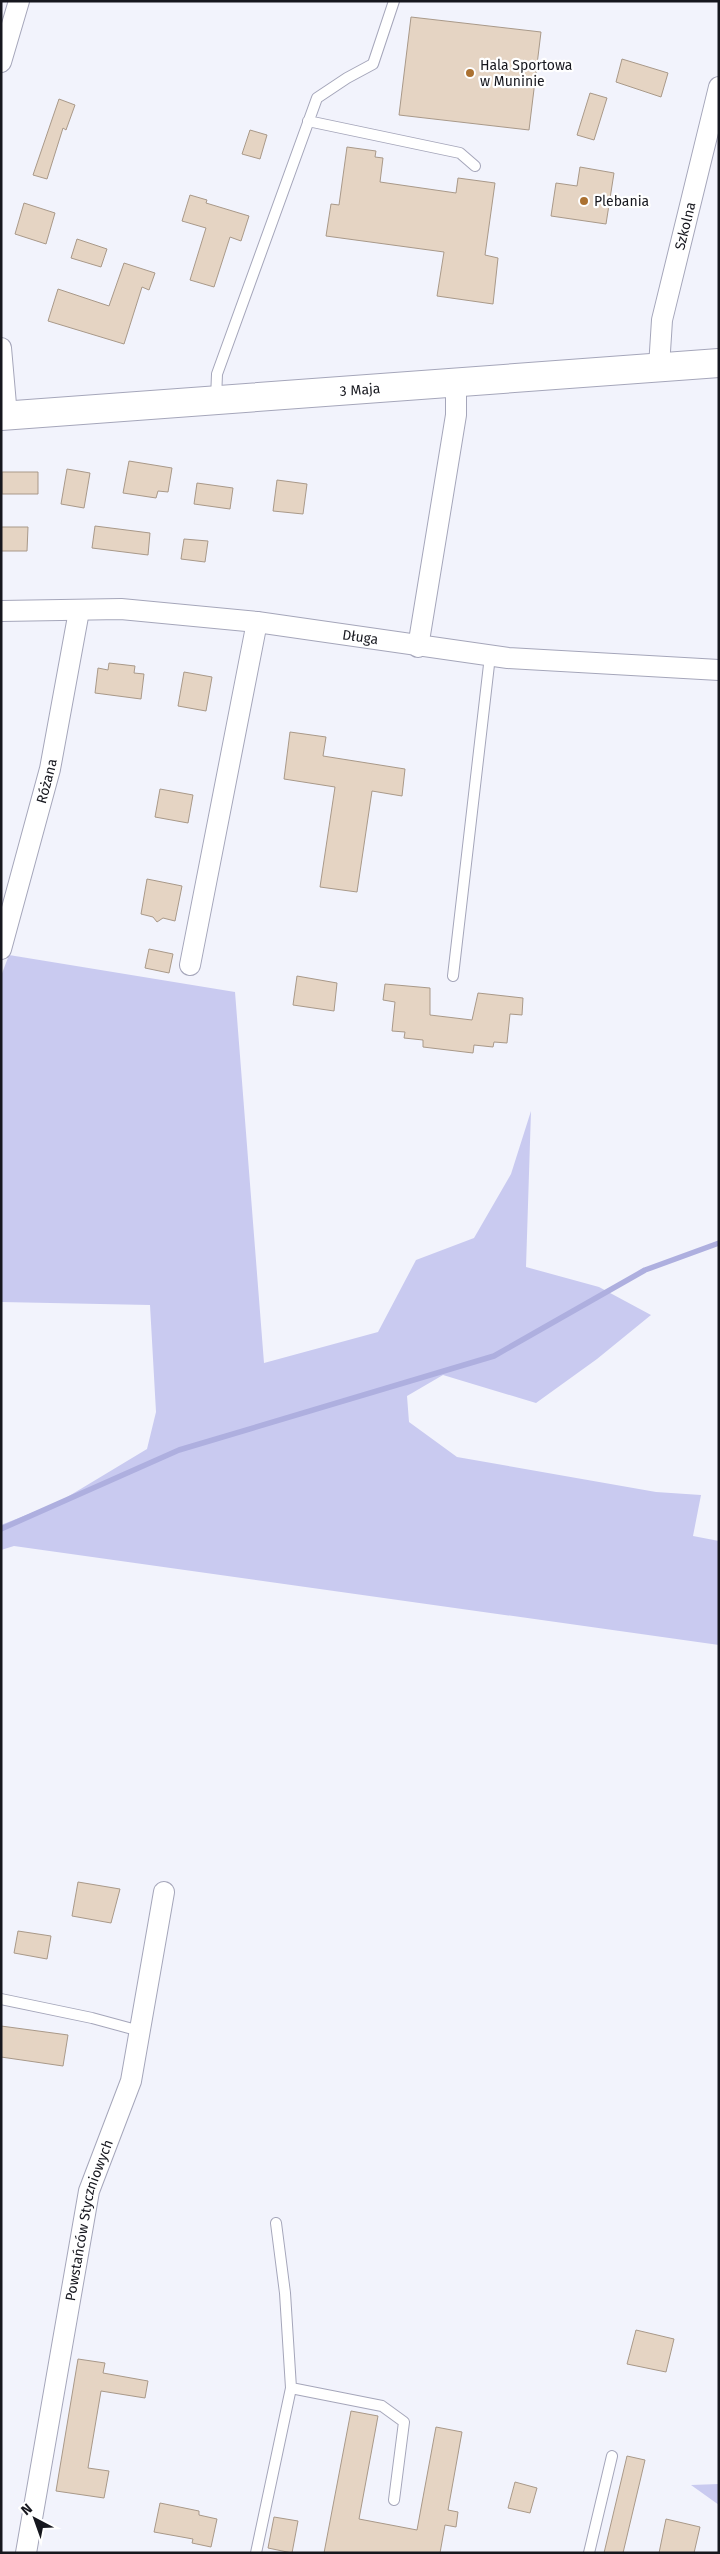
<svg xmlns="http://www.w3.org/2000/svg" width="720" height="2554" font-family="'Fira Sans',sans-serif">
<rect width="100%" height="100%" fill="#f2f3fc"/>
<path fill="#c9caf0" d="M9,955l226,37 29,371 114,-31 38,-72 58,-22 37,-64 20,-63 -5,156 73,20 52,28 -54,44 -61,44 -93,-28 -36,21 2,26 48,35 199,35 45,3 -8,41 26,5v104l-705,-99 -13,4v-25l58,-23 88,-53 9,-37 -6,-107 -149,-3v-326z
M719,2484v21l-28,-20z"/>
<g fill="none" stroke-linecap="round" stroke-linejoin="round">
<path stroke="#aeafdf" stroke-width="5.5" d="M1,1529l178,-79 315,-94 151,-86 74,-27"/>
</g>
<path fill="#e5d4c3" stroke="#a99989" d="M411,17l130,15 -12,98 -130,-15z
M622,59l46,14 -7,24 -45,-15z
M590,93l17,5 -13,42 -17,-5z
M59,99l16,6 -9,25 -3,-2 -16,51 -14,-4z
M250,130l17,5 -7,24 -18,-5z
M347,147l29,4 -1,6 8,1 -3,24 76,11 2,-15 37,5 -10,72 13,3 -5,46 -56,-8 7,-44 -118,-16 5,-32 8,1z
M580,167l34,6 -8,51 -55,-8 5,-33 21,3z
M190,195l17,5 -1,3 43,13 -8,25 -11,-4 -16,50 -24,-7 16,-52 -24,-7z
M24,203l31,10 -9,31 -31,-10z
M77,239l30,10 -6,18 -30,-9z
M124,263l31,10 -6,17 -7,-3 -18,57 -76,-23 10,-32 51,17z
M129,461l43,7 -4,24 -10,-1 -2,7 -33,-5z
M67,469l23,4 -6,35 -23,-4z
M2,472h36v22h-36z
M277,480l30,4 -4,30 -30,-3z
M197,483l36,5 -3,21 -36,-5z
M95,526l55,7 -2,22 -56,-7z
M1,527h27l-1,24h-26z
M184,539l24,2 -3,21 -24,-3z
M109,663l26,3 -1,7 10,1 -3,25 -46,-6 3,-25 10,2z
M184,672l28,5 -6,34 -28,-5z
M290,732l36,5 -3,19 82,13 -3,27 -30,-5 -15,101 -37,-5 15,-100 -51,-8z
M160,789l33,6 -5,28 -33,-6z
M147,879l35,7 -7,35 -12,-3 -6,4 -4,-5 -12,-3z
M149,949l24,5 -4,19 -24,-5z
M297,976l40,7 -3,28 -41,-6z
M385,984l45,4v27l42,5 6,-27 45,5 -1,17 -12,-1 -3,29 -13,-1 -1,5 -19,-2 -1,8 -50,-6v-7l-19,-2 1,-6 -13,-1 3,-29 -12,-2z
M78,1882l42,7 -9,34 -39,-7z
M18,1931l33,5 -4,23 -33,-6z
M1,2026l67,9 -5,31 -62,-9z
M636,2330l38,9 -8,33 -39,-8z
M78,2359l27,4 -2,10 45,8 -3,17 -44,-7 -13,77 21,3 -5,27 -48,-7z
M351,2411l27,5 -19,103 58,11 19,-103 26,5 -14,78 10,2 -2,15 -11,-2 -5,28h-116z
M627,2456l18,4 -22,93h-19z
M515,2482l22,6 -7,25 -22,-5z
M160,2503l39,8v4l18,4 -6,28 -19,-4 1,-4 -39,-7z
M274,2517l24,4 -6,32 -24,-5z
M666,2519l34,8 -6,26h-35z"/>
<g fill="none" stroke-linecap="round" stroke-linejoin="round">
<defs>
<path id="lane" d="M308,121l152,32 15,13
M216,399l1,-25 100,-276 30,-20 26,-14 21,-63
M453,976l37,-320
M1,1999l91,19 48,13
M276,2223l9,70 6,95
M256,2553l35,-165 91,18 22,16 -10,78
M589,2553l23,-97"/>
<g id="street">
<path d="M1,62l18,-61"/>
<path d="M1,348l6,68"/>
<path id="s1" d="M659,367l3,-47 57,-233"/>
<path id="s2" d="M1,611l120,-2 136,13 251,36 211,12"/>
<path d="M418,647l38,-232v-33"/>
<path id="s3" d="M1,949l49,-180 29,-158"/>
<path d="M190,965l67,-343"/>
<path id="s4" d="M26,2553l63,-362 42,-110 33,-189"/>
</g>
<g id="secondary">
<path id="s5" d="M1,416l718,-53"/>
</g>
</defs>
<use href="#lane" stroke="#a5a6ba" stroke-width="12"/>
<use href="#street" stroke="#a5a6ba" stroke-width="22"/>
<use href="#secondary" stroke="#a5a6ba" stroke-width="30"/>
<use href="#lane" stroke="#fff" stroke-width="10"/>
<use href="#street" stroke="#fff" stroke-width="20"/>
<use href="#secondary" stroke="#fff" stroke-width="28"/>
</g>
<g fill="#ab7131" stroke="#fff" stroke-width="2">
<circle cx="470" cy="73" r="5"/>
<circle cx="584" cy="201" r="5"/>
</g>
<g text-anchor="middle" stroke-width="4.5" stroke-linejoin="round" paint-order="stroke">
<g font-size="14" fill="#16171e" stroke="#fff" text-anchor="start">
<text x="480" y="70">Hala Sportowa<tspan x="480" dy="16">w Muninie</tspan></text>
<text x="594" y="206">Plebania</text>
</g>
<g font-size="14" fill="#16171e" stroke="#fff">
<text dy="5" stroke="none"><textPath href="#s1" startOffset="144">Szkolna</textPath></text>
<text dy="5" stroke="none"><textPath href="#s5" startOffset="360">3 Maja</textPath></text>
<text dy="5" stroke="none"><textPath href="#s2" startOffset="361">Długa</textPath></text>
<text dy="5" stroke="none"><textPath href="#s3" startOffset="174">Różana</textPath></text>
<text dy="5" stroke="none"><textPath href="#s4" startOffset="339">Powstańców Styczniowych</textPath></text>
</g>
</g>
<rect width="720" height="2554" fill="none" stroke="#16171e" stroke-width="5"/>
<g transform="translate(35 2519) rotate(319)" stroke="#ffffff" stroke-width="4" paint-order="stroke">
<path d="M0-4L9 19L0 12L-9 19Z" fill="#16171e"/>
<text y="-8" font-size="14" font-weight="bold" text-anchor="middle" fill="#16171e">N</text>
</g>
</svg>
